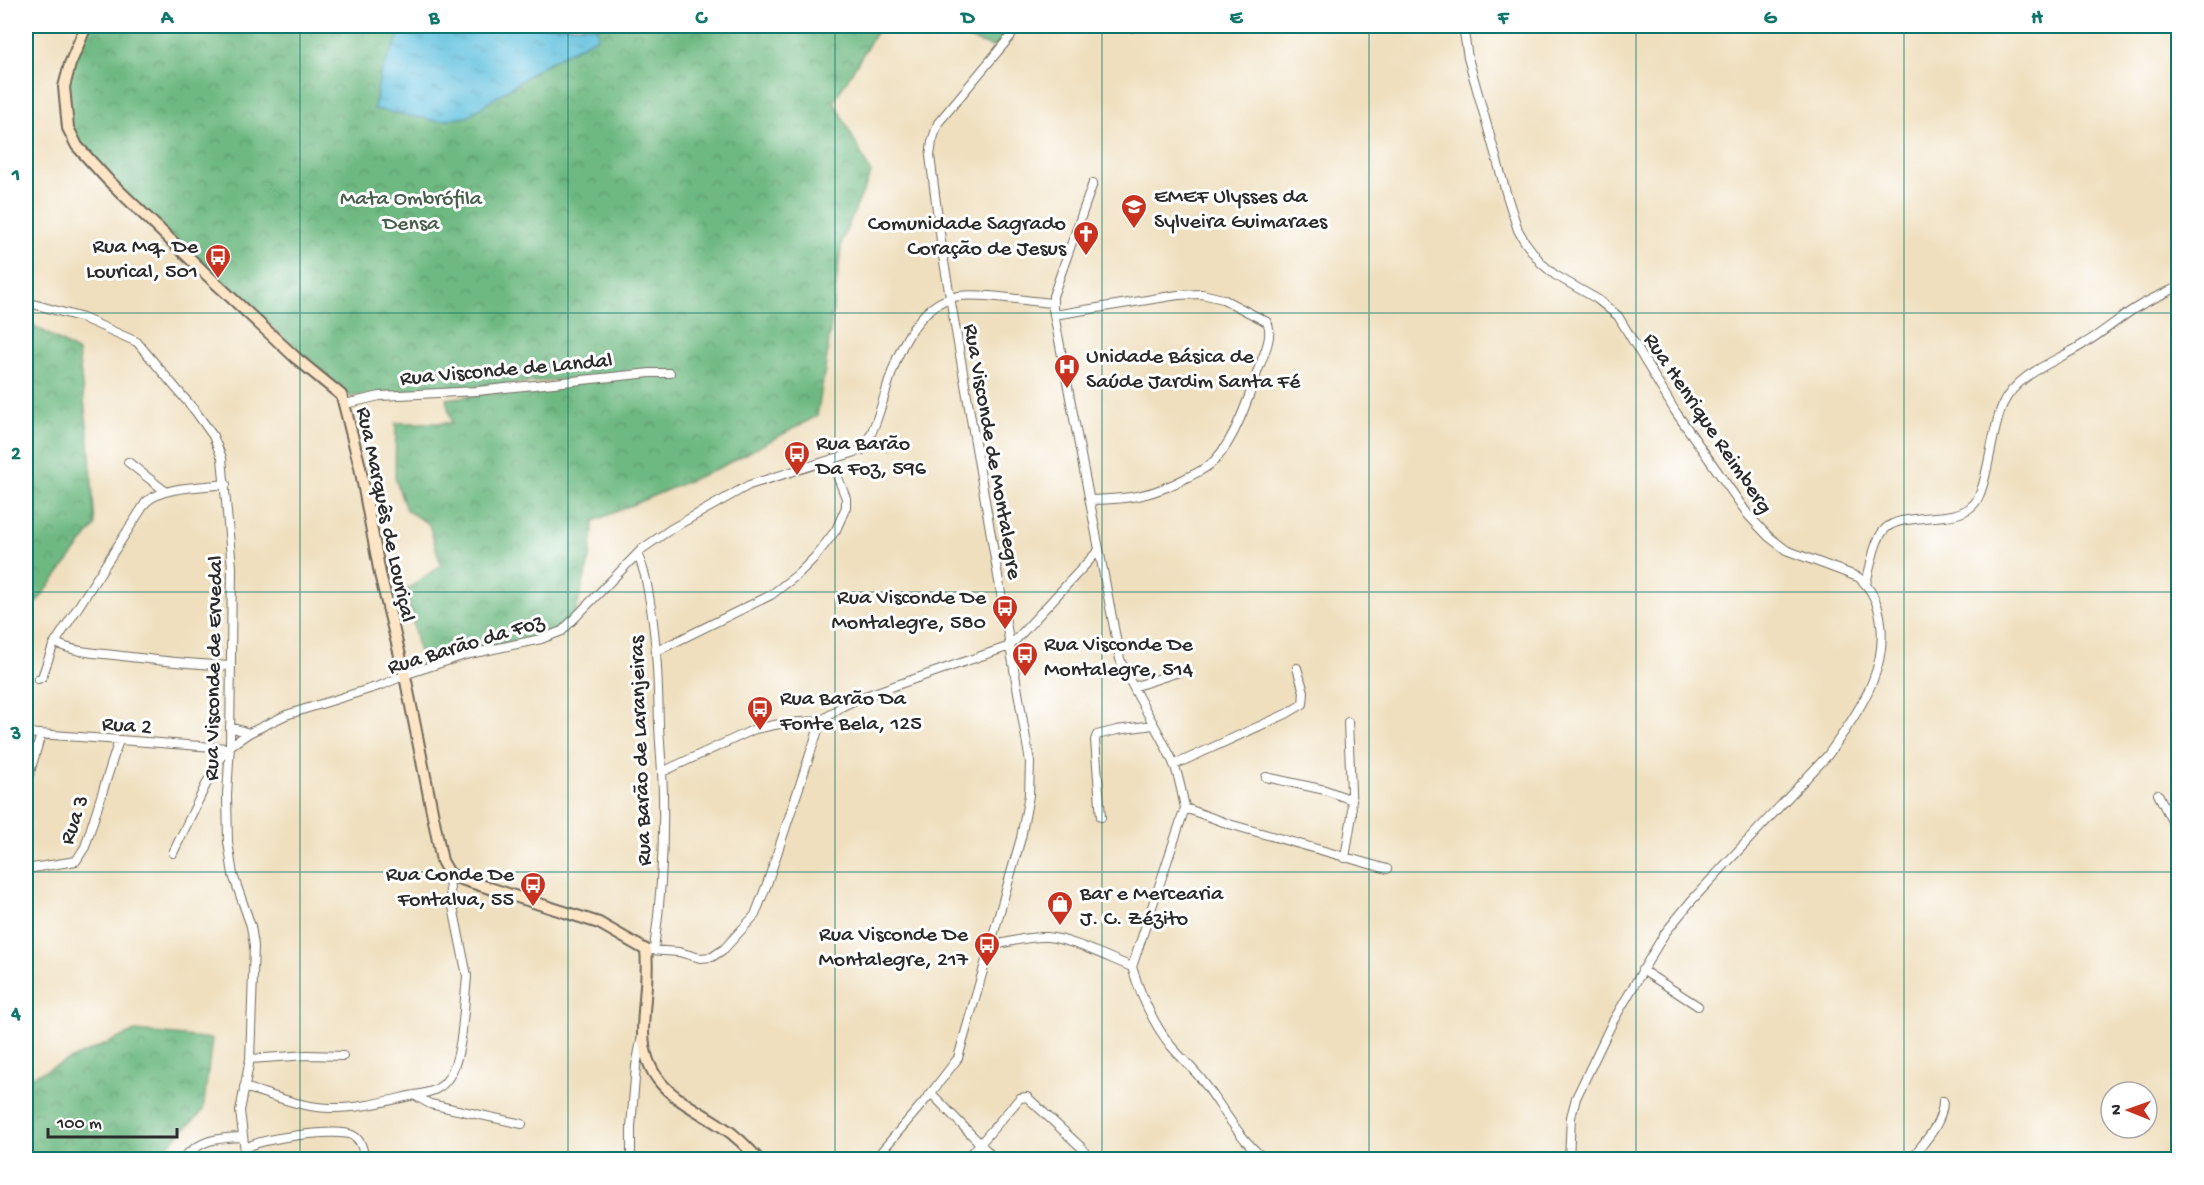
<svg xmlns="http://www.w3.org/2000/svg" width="2204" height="1185" font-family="'Gochi Hand',sans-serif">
<defs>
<pattern id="forest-crowns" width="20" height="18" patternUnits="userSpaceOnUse" patternTransform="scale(1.5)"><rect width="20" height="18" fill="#6eb982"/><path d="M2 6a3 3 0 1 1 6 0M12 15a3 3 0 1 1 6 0" fill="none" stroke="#5b976b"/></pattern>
<pattern id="water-ripples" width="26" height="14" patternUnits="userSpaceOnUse" patternTransform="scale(1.5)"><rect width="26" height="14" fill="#60c1de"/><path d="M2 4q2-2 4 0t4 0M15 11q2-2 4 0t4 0" fill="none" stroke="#4f9db4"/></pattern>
</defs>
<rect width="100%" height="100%" fill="#fff"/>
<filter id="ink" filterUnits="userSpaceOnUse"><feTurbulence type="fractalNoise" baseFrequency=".0167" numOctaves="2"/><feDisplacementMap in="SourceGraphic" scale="12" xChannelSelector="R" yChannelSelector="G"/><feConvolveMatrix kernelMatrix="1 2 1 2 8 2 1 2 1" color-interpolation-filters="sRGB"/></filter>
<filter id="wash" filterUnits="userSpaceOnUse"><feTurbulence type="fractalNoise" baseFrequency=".008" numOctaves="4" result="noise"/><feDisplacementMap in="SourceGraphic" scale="24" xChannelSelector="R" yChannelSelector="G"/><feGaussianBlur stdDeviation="1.35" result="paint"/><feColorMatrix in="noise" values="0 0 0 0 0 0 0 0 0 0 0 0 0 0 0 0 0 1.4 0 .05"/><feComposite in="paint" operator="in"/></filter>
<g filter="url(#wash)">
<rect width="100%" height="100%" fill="#efdfbe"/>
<path fill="url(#forest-crowns)" stroke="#4c7256" stroke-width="1.5" d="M87,26h793l-46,75 37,72 -29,67 -16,123 -9,53 -96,51 -127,54 -4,37 -15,56 -16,17 -68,15 -69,21 -16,-77 35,-25 -12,-41 -23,-14 -11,-32 1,-55h56l-6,-24 204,-26 -310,24 -78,-81 -170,-149 -21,-29 -4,-63z
M932,26h84l-17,23z
M33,325l45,27 11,89 6,85 -69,90v-277z
M135,1031l77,8 -9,72 -49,48h-128v-80z"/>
<path fill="url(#water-ripples)" stroke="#467684" stroke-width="1.5" d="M404,26h193l1,11 -54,28 -77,52 -30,4 -63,-12 6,-35z"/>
</g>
<g filter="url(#ink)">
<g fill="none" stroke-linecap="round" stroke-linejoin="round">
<defs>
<path id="street" d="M1115,26l14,2 14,-2
M1463,26l5,32 39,138 11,34 7,12 16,21 14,12 42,24 21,17 57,95 74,105 19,20 18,14 72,27c29,24 28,70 15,103 -10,26 -29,52 -45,75l-136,145 -27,33 -15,25 -38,65 -36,75 -5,19 -2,43
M1093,183l-40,113v13l67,350c15,38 40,71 55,108 5,14 7,27 10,41l-53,159
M26,302l57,16 54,24 59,70 17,24 9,22 10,109 -2,178 -3,50 1,47 5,33 18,51 3,20 -4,113 -10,52 6,49
M1054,315l124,-20 24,-1 21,5 44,23c7,13 -4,34 -9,48 -9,27 -23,69 -43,90 -8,8 -18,13 -27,17 -36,19 -57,22 -97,23
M345,404l35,-8 97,-5 173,-18h20
M128,462l37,29
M637,554c8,15 10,31 13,48 7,41 8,82 9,123 1,25 4,49 4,73 1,51 -2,101 -9,151
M1866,584c15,-66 14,-62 79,-68 10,-1 22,-4 29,-12 13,-12 18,-78 29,-100 14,-31 55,-43 82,-61 17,-10 32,-23 49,-34 14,-9 29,-15 44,-22
M56,643c18,9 39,10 58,12 39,5 77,9 116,11
M657,651l114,-56 26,-20 18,-18 21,-27 10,-23v-9l-15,-38
M38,679l4,-2 11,-31 93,-144c17,-16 58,-15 80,-18
M1133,687l55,-18
M230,727l19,6
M26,733l201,15
M1174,765l112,-51 17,-10 1,-12 -7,-24
M662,772l93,-43 29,-6 37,-2 20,-14 21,-10 148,-51 88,-95
M1266,777l59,13 27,10
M26,786l15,-52
M2158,794l20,39
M1185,808l44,16 158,45
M1101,817l-6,-77 2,-5 20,-5 36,-5
M173,853l42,-87 12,-18 22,-15 37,-18 96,-30 28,-12 55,-18 76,-16 21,-8 80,-82 29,-20 78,-44 113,-35c15,-22 21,-52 30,-78 10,-30 31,-71 67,-76 25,-3 66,5 93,7
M1345,858l7,-43 -4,-93
M26,869l50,-8 9,-14 34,-107
M991,946c19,-4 37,-10 56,-9 24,2 62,21 85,30 9,30 20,55 39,79 11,13 24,24 34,38 20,27 34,55 61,76
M650,950l29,2 21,6 12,-1 12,-8 31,-34 12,-31 54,-163
M1642,970l56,36
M250,1059l58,-4 35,1
M244,1087c27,8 56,20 85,21 27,1 54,-6 81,-12 15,-3 30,-4 39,-19 14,-22 14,-63 17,-89l1,-12 -17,-84 -1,-19
M931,1093l65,67
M414,1095l16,9 92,20
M245,1149c12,-11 93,-21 107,-14 10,5 11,15 13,25
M181,1160c20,-21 35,-22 62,-23
M631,1160v-33l5,-61 6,-30
M874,1160l54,-63 30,-39 63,-220 8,-43 1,-33 -87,-506 -13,-100 2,-14 6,-19 81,-97
M966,1160l54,-62 7,-1 56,52 5,11
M1910,1160c14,-18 33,-36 33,-59"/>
<path id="secondary" d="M86,26l-16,38 -6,23 4,41 9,18 31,34 99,95 89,83 45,37 2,5 17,67 20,107 25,102 37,185 7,12 9,5 141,45 47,27c3,28 -3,55 -3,83 2,55 39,67 78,93 15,9 26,21 38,34"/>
</defs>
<use href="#street" stroke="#706a5e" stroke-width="10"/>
<use href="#secondary" stroke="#706a5e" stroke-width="14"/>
<use href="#street" stroke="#fff" stroke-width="8"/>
<use href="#secondary" stroke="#fde5c5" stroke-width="10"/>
</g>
</g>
<path fill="none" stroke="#0f766e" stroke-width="1.5" stroke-opacity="0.55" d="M300,26v1134M568,26v1134M835,26v1134M1102,26v1134M1369,26v1134M1636,26v1134M1904,26v1134M26,313h2152M26,592h2152M26,872h2152"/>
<defs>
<symbol id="school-pin" viewBox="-11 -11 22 30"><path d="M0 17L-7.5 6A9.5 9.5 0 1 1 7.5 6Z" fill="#c8321e" stroke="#fff"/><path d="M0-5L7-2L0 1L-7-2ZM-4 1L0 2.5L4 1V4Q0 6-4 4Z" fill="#fff"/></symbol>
<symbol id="church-pin" viewBox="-11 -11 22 30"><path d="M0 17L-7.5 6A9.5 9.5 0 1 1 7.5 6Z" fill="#c8321e" stroke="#fff"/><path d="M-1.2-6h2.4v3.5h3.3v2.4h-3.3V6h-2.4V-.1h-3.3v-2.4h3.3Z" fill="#fff"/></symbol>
<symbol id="bus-pin" viewBox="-11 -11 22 30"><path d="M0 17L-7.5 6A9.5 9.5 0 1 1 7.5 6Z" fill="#c8321e" stroke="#fff"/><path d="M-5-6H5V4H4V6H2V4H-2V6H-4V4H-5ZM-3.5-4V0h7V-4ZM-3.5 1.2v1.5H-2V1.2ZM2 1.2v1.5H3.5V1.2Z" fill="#fff"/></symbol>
<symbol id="hospital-pin" viewBox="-11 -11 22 30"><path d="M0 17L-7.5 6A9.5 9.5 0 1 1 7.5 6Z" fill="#c8321e" stroke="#fff"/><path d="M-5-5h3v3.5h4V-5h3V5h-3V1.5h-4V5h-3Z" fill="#fff"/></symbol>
<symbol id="shop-pin" viewBox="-11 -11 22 30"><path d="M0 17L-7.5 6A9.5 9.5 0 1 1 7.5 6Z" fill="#c8321e" stroke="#fff"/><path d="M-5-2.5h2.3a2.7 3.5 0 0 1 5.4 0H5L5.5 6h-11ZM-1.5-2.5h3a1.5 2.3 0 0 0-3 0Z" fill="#fff"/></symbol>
</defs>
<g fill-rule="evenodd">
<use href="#school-pin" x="1119" y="192" width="30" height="40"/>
<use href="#church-pin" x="1071" y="219" width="30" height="40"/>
<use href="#bus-pin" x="203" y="242" width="30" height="40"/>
<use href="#hospital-pin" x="1052" y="352" width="30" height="40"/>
<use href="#bus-pin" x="782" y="439" width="30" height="40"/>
<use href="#bus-pin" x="990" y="593" width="30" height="40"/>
<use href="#bus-pin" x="1010" y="640" width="30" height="40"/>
<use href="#bus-pin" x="745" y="694" width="30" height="40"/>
<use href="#bus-pin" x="518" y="870" width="30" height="40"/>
<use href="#shop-pin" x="1045" y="889" width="30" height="40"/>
<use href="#bus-pin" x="972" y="930" width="30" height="40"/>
</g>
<g text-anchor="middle" stroke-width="6" stroke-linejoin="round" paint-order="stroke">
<g font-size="22" fill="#2b2b2b" stroke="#fff" text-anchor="start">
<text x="1154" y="202">EMEF Ulysses da<tspan x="1154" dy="25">Sylveira Guimaraes</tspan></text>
<text x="1066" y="229" text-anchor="end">Comunidade Sagrado<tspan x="1066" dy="25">Coração de Jesus</tspan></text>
<text x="198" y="252" text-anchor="end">Rua Mq. De<tspan x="198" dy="25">Lourical, 501</tspan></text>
<text x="1086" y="362">Unidade Básica de<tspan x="1086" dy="25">Saúde Jardim Santa Fé</tspan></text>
<text x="816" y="449">Rua Barão<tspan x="816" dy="25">Da Foz, 596</tspan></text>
<text x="986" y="603" text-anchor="end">Rua Visconde De<tspan x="986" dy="25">Montalegre, 580</tspan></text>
<text x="1044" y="650">Rua Visconde De<tspan x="1044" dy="25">Montalegre, 514</tspan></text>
<text x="780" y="704">Rua Barão Da<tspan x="780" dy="25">Fonte Bela, 125</tspan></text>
<text x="514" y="880" text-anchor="end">Rua Conde De<tspan x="514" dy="25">Fontalva, 55</tspan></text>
<text x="1080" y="899">Bar e Mercearia<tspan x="1080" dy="25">J. C. Zézito</tspan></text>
<text x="968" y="940" text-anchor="end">Rua Visconde De<tspan x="968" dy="25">Montalegre, 217</tspan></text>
</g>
<g font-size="22" fill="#475f4c" stroke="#fff">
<text x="411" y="204">Mata Ombrófila<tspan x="411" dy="25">Densa</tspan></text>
</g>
<g font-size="22" fill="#2b2b2b" stroke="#fff">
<text transform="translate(506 367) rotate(-5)" y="8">Rua Visconde de Landal</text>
<text transform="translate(1710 422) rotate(56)" y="8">Rua Henrique Reimberg</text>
<text transform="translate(995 451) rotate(80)" y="8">Rua Visconde de Montalegre</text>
<text transform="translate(388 514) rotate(78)" y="8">Rua Marquês de Louriçal</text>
<text transform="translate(465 642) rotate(-17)" y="8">Rua Barão da Foz</text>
<text transform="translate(211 668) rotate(-89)" y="8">Rua Visconde de Ervedal</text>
<text transform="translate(127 723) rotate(4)" y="8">Rua 2</text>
<text transform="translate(638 751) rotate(-92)" y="8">Rua Barão de Laranjeiras</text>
<text transform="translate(72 819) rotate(-71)" y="8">Rua 3</text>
</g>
</g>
<rect width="2204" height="1185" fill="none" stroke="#fff" stroke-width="66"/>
<g transform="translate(2129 1110) rotate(271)"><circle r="28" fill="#ffffff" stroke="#aaaaaa" stroke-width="1.5"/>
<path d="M0-4.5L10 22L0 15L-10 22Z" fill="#c8321e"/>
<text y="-9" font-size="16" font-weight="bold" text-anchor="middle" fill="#2b2b2b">N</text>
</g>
<path d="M48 1128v9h129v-9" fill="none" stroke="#2b2b2b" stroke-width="3"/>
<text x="57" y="1128" font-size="18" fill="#2b2b2b" stroke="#ffffff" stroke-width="4.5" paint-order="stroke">100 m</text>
<rect x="33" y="33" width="2138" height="1119" fill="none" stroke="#0f766e" stroke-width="2"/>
<g font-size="20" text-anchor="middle" font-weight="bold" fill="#0f766e">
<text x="167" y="23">A</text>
<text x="434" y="23">B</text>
<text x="701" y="23">C</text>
<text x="968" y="23">D</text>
<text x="1236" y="23">E</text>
<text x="1503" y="23">F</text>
<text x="1770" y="23">G</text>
<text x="2037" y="23">H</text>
<text x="16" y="180">1</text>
<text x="16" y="459">2</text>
<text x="16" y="739">3</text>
<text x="16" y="1019">4</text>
</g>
</svg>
